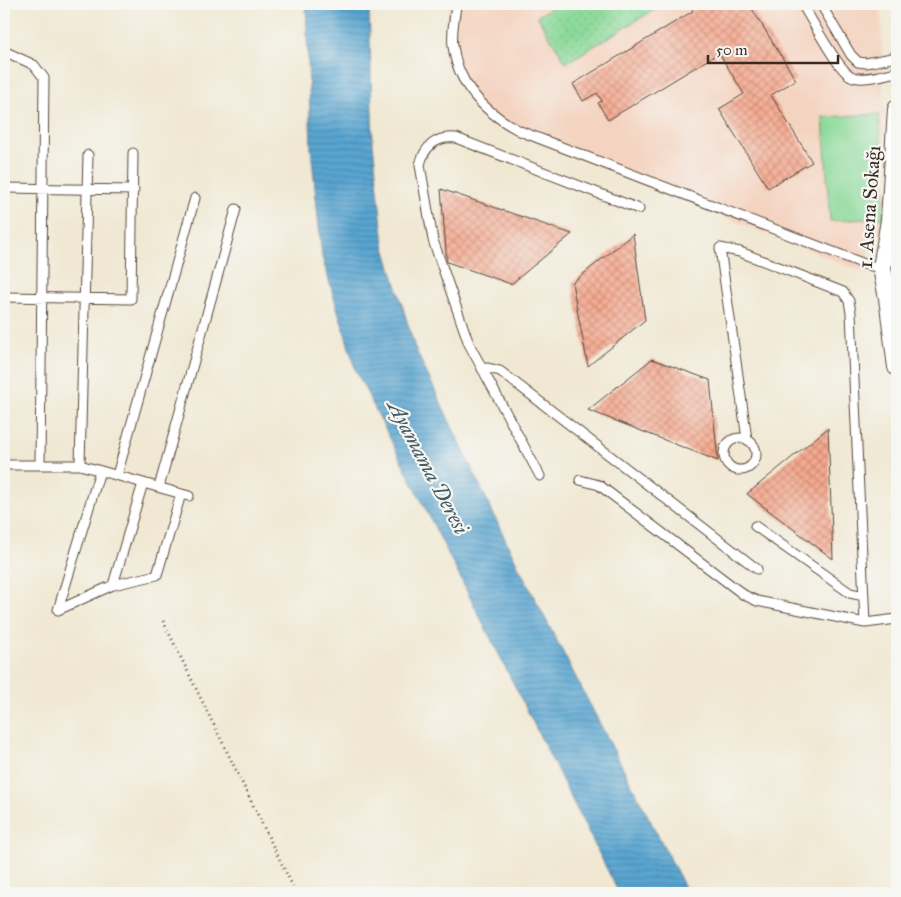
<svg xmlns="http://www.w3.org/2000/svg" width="901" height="897" font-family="'IM FELL Great Primer',serif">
<defs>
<pattern id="grass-dots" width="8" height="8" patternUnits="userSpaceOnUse" patternTransform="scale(1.25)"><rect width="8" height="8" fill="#89d898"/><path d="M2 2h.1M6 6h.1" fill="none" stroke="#77ba83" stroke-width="1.8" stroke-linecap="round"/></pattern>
<pattern id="water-rules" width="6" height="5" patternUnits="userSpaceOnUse" patternTransform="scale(1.25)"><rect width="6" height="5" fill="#59a5d1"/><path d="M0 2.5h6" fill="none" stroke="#4b87a9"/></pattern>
<pattern id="building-cross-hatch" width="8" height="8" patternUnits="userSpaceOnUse" patternTransform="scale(1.25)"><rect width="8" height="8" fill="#f6a98f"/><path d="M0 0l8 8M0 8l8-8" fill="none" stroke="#c88a74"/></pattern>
</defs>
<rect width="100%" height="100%" fill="#f6f6f2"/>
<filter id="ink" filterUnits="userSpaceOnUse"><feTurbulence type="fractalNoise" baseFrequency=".02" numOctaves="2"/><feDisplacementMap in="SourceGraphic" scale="10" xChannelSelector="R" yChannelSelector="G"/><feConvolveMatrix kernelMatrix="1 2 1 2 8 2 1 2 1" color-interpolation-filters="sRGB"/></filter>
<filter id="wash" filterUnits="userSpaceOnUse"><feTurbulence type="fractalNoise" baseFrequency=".0096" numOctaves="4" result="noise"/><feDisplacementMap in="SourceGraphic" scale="20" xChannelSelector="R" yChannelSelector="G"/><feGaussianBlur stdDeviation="1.12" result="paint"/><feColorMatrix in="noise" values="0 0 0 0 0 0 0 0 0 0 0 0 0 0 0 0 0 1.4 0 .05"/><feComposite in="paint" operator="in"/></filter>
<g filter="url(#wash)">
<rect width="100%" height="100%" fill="#f0e8d3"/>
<path fill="#f4d3c0" d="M448,4h433l6,211 -9,23 -8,9 -6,25 -348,-138 -16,-8 -14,-10 -12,-12 -18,-29 -7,-17 -3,-17z"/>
<path fill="url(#grass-dots)" stroke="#62815b" d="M558,4h106l-98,59 -29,-47z"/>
<path fill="#89d898" stroke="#62815b" d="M879,114l7,104 -56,3 -7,-104z"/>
<path fill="url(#water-rules)" stroke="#4a6878" d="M306,4h63l4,140 11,100 31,104 103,218 170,327h-69l-263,-522 -34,-114 -11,-109z"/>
<g id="blocks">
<path fill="url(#building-cross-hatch)" d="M689,4h60l47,76 -25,15 41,67 -44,26 -49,-79 25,-15 -25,-41 -111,67 -10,-17 4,-2 -5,-8 -14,8 -10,-17 120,-73z
M441,189l131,45 -61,50 -64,-22z
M633,234l12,86 -57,46 -16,-83z
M652,359l58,21 8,81 -130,-51z
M828,428l5,131 -86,-65z"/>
</g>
</g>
<g filter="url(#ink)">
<use href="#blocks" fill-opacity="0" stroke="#564639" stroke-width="1"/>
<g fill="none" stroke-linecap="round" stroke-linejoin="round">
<defs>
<path id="lane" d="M456,4c-1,13 -5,29 -3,42 5,41 33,67 67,85l347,134 15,3
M802,4c9,14 35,65 49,72 11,6 34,-2 46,-4
M822,4l1,4 28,47 7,7 8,1 31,-6
M4,51l30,14 10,13 -4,387
M4,188l130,2
M4,297l127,2 2,-146
M482,369l6,-1 12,3 257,198
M724 454a16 16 0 1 1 32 0a16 16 0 1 1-32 0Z
M747,439l-27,-191 20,4 103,40 6,9 2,12 14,310
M4,465h76l109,31
M80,465l8,-310
M117,475l78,-277
M540,476l-71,-132 -36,-104 -13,-75c4,-18 16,-29 36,-27l183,71
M580,480l19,5 145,110 13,6 108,22 32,-4
M159,487l77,-278
M755,526l95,67 14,3
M113,585l30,-102
M58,610l55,-25 44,-10 24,-81
M58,610l42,-139"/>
<path id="street" d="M897,109l-7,111 -8,48 6,30 9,69"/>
</defs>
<use href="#lane" stroke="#564639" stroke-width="11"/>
<use href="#street" stroke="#564639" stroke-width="20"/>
<path stroke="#564639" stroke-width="3" stroke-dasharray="1 4" stroke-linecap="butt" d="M163,621l133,272"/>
<use href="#lane" stroke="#fff" stroke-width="9"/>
<use href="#street" stroke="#fff" stroke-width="18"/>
</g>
</g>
<g text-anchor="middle" stroke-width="4.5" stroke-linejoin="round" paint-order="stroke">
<g font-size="20" fill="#3b2a1e" stroke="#f6f6f2">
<text transform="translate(869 207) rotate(-86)" y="7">1. Asena Sokağı</text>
</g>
<g font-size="21" font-style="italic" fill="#475b66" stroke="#f6f6f2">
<text transform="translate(428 467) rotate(62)" y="7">Ayamama Deresi</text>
</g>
</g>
<rect width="901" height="897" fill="none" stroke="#f6f6f2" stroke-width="20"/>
<path d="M708 55v8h130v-8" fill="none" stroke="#3b2a1e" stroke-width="2.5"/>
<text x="716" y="55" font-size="15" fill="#3b2a1e" stroke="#f6f6f2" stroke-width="4" paint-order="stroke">50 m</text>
</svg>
